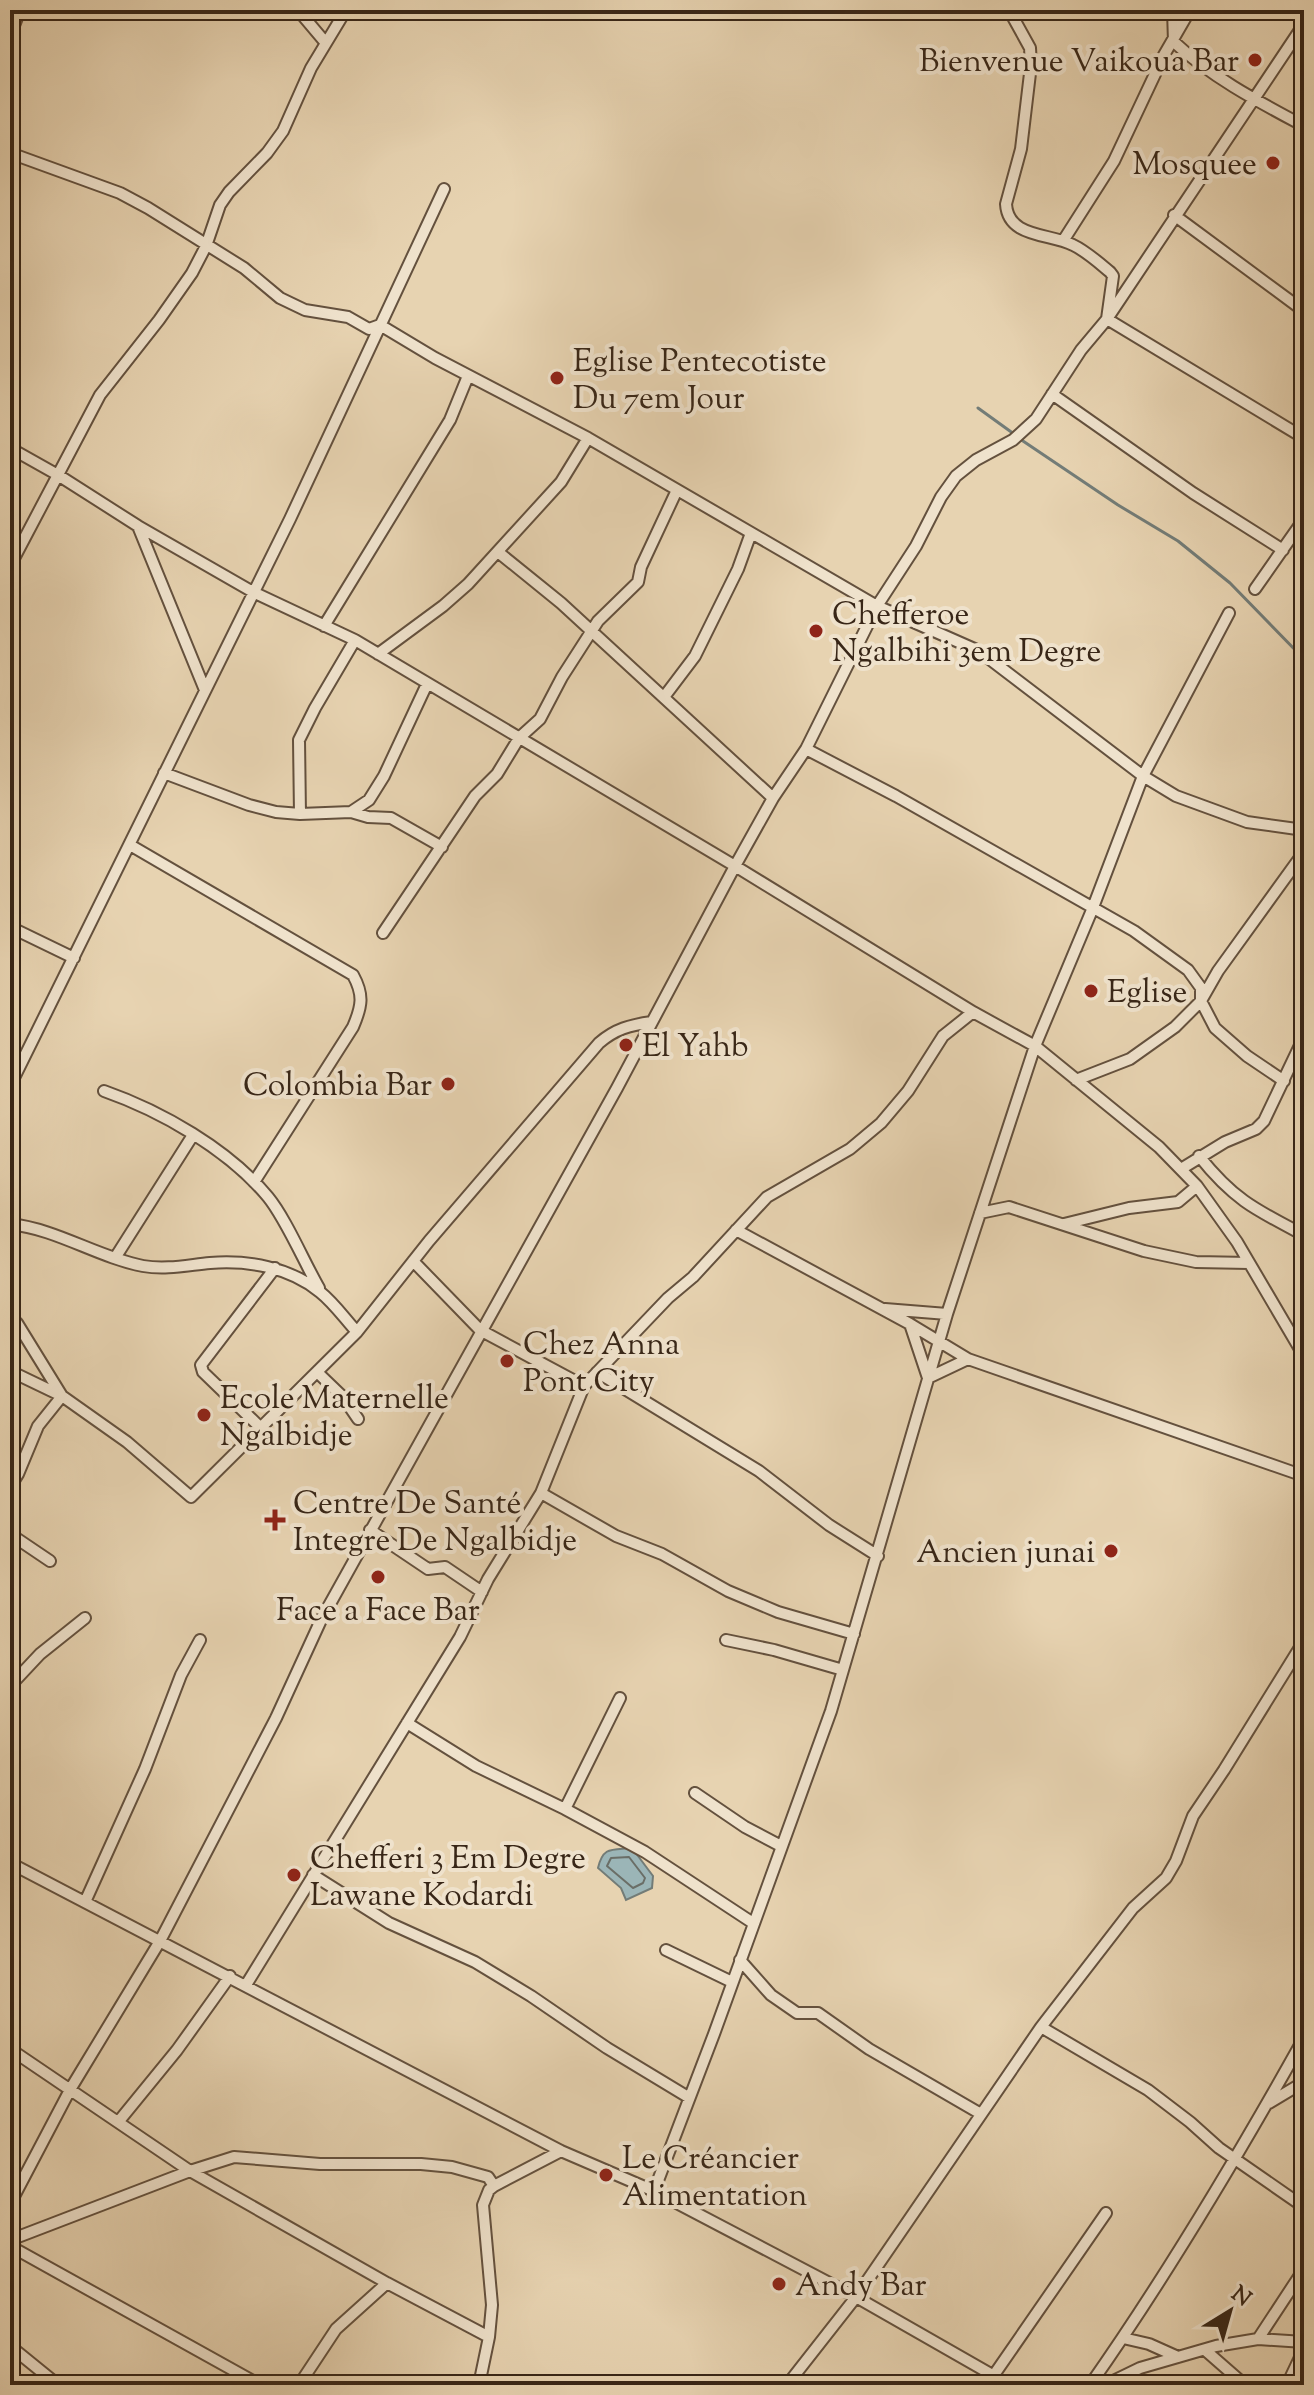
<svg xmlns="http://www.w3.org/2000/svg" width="1314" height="2395" font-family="'Sorts Mill Goudy',serif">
<rect width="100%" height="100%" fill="#e7d3b1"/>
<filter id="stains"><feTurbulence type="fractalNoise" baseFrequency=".0025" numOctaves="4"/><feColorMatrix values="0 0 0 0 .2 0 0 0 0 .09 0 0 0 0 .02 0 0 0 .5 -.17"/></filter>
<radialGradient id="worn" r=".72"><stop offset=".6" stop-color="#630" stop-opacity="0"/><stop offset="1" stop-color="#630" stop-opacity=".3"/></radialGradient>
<path fill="#9bb5b7" stroke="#737c77" stroke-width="2" d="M632,1848l21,28 -1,12 -26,12 -5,-12 -23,-20c5,-22 14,-18 34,-20z"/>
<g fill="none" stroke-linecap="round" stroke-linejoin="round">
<path stroke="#6a6e67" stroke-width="2" d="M629,1857l16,21 -2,5 -10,5 -26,-22 4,-8z"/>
<path stroke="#737c77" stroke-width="3" d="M978,408l36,26
M1020,439l98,66 60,36 52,42 74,76"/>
<defs>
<path id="street" d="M298,10l27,32
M1009,10l21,38 1,17 -10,84 -15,55c2,34 43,29 67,41 13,6 25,17 37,27l3,4 -6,43 197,119
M1173,10l1,32c37,35 85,60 130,84
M10,36l10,-26
M10,153l110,40 28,15 96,60 36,30 25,12 43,7 21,12 11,-4
M1174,215l130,96
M1063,241l51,-80 50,-106 26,-45
M380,325l55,33 153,80 289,168 102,45 164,125 33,20 71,26 57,8
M1052,394l141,99 90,57
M10,448l48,27 80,51 115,66 102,48 380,226 238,146 62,34 124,101 38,39 40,56 67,114
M138,526l67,164
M498,552l63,51 212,195
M10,566l90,-171 59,-75 33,-47 14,-27 14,-41 9,-13 38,-39 16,-22 28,-63 35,-58
M1255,589l49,-70
M324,626l126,-206 18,-44
M378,654l65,-48 25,-22 93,-102 27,-44
M664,697l31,-41 43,-87 13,-36
M806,749l90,47 238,135 54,39 13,18v13
M164,773l85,32 27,7 24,2 51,-2 17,5 23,1 51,29
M351,812l18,-12 15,-24 43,-92
M300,814l-1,-74 16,-32 40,-68
M130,845l223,130c11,20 9,31 0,52l-99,155
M10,927l64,31
M383,933l92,-137 22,-22 22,-36 21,-19 22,-42 36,-56 40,-39 3,-15 36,-77
M1202,999l16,-28 86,-119
M1076,1080l54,-21 45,-32 26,-26 14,27 32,28 37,25
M10,1086l280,-567 154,-330
M104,1091c57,20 124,58 164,106 18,22 36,65 51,91
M1199,1156c35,44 57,54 105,79
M1181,1169l44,-27 31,-13 8,-8 40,-84
M980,1213l29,-6 135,44 52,11 53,1
M10,1224c47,5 87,33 133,42 23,4 45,-1 67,-3 38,-3 79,4 110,29 14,11 25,27 37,40
M1064,1224l65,-16 49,-6 19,-16
M736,1230l174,94 58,35
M115,1258l78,-123
M885,1309l62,5
M10,1318l7,5 45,73 -24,30 -20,48 -8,13
M910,1324l18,54 40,-19 336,117
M10,1371l52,25 65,46 64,55 166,-165 72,-91 170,-198c16,-14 31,-18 53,-21
M597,1372l162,99 70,54 49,31
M318,1373l25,24 15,22
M584,1386l84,-88 25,-21 74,-80 83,-48 31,-26 27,-32 35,-55 30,-24
M262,1429l-59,-57 -2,-7 74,-97
M541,1493l75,43 46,18 66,37 50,21 76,22
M370,1530l58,39 17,-2 37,25
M10,1534l40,27
M726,1640l48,10 69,20
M10,1686l30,-32 45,-36
M407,1723l69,43 89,43 80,43 108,71
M695,1793l50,34 36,19
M565,1809l55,-111
M10,1863l551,288 93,40 202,106 154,88
M313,1875l76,48 86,39 56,34 76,52 81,49
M85,1902l60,-133 36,-94 19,-35
M666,1950l66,32
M740,1960l31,35 26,18h21l51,36 112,65
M246,1985l214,-348 28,-58 53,-86 43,-107 -104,-56 -67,-69
M1041,2027l107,63 42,32 29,26 85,59
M10,2049l180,122 197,112 102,54
M1269,2103l35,-21
M119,2121l58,-71 53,-74
M654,2191l60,-157 117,-323 116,-397 88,-268 57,-136 51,-134 86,-163
M10,2204l61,-116 89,-147 116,-223 45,-98 296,-532 118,-222 38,-68 33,-49 71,-143 39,-60 25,-49 15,-21 20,-16 37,-20 23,-21 45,-69 26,-31 197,-295
M10,2240l180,-69 44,-14 86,7h101l31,3 36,10 6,9
M10,2246l250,139
M1123,2338l26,6 29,13
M1258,2339l46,-70
M10,2346l48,39
M1205,2350l40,35
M299,2385l37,-56 51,-46
M479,2385l10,-48 3,-32 -9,-100 6,-15 5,-4 67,-35
M787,2385l69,-88 185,-270 92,-119 33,-30 10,-17 17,-45 31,-46 80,-129
M987,2385l119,-172
M1090,2385c78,-111 148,-229 214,-347
M1105,2385l35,-17 76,-22 42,-7 46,3
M1287,2385l17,-36"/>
</defs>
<use href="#street" stroke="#64513e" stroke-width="14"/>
<use href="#street" stroke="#efe2cc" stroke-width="10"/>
</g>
<g fill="#8f2418" stroke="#efe2cc" stroke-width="3">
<circle cx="1255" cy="60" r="8"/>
<circle cx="1273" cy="163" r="8"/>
<circle cx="557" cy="378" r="8"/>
<circle cx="816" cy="631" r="8"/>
<circle cx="1091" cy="991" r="8"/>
<circle cx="626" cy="1045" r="8"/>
<circle cx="448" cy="1084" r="8"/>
<circle cx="507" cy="1361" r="8"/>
<circle cx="204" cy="1415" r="8"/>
<path d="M271 1508h8v8h8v8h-8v8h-8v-8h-8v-8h8z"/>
<circle cx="1111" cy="1551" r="8"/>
<circle cx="378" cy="1577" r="8"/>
<circle cx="294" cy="1875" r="8"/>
<circle cx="606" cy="2175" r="8"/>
<circle cx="779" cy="2284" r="8"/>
</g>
<g text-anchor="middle" stroke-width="8" stroke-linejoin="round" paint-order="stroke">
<g font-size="32" fill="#382617" stroke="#efe2cc" text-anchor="start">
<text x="1239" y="71" text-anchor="end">Bienvenue Vaikoua Bar</text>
<text x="1257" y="174" text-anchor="end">Mosquee</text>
<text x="573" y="371">Eglise Pentecotiste<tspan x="573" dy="37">Du 7em Jour</tspan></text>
<text x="832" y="624">Chefferoe<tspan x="832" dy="37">Ngalbihi 3em Degre</tspan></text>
<text x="1107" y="1002">Eglise</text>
<text x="642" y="1056">El Yahb</text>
<text x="432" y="1095" text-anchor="end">Colombia Bar</text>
<text x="523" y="1354">Chez Anna<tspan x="523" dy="37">Pont City</tspan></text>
<text x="220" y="1408">Ecole Maternelle<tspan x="220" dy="37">Ngalbidje</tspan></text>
<text x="293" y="1513">Centre De Santé<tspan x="293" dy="37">Integre De Ngalbidje</tspan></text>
<text x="1095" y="1562" text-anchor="end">Ancien junai</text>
<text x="378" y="1620" text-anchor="middle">Face a Face Bar</text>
<text x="310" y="1868">Chefferi 3 Em Degre<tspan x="310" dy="37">Lawane Kodardi</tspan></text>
<text x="622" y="2168">Le Créancier<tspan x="622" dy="37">Alimentation</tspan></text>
<text x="795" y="2295">Andy Bar</text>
</g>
</g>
<rect width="1314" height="2395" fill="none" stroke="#e7d3b1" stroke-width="40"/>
<rect x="12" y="12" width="1290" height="2371" fill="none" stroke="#382617" stroke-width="4"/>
<rect x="20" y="20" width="1274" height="2355" fill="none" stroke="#382617" stroke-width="2"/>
<g transform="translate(1230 2311) rotate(37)" stroke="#efe2cc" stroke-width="6" paint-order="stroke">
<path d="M0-6L14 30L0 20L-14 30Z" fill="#382617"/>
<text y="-12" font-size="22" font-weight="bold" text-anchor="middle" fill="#382617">N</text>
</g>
<rect width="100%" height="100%" filter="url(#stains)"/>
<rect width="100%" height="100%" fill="url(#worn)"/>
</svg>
